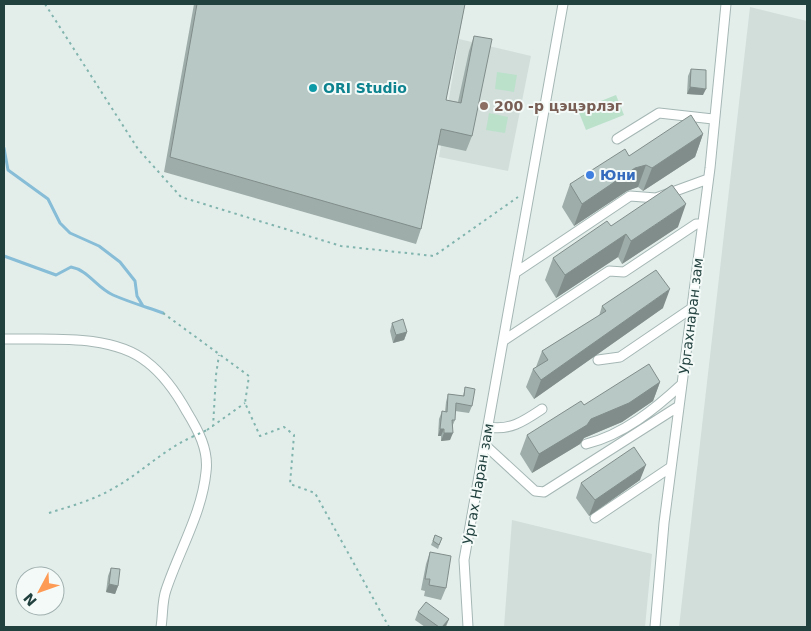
<svg xmlns="http://www.w3.org/2000/svg" width="811" height="631" font-family="'DejaVu Sans',sans-serif">
<rect width="100%" height="100%" fill="#e3eeeb"/>
<path fill="#d1deda" d="M750,7l57,14v606h-128z
M459,39l72,17 -23,115 -69,-14z
M512,520l140,34 -7,73h-141z"/>
<path fill="#bbe1cb" d="M497,72l20,3 -3,17 -19,-3z
M616,95l8,20 -38,15 -8,-20z
M489,113l19,4 -3,16 -19,-3z"/>
<g fill="none" stroke-linecap="round" stroke-linejoin="round">
<path stroke="#87bdd7" stroke-width="3" d="M4,148l4,22 40,29 12,24 10,10 29,13 21,16 15,19 2,15 6,10
M4,256l52,19 15,-8c17,3 26,21 42,28 16,7 33,12 50,18"/>
<defs>
<path id="street" d="M617,139l42,-26 54,6
M515,273l115,-77 26,2 52,-19
M4,339c43,1 108,-6 143,23 17,13 30,32 40,50 11,18 22,38 19,60 -4,41 -27,79 -40,118 -4,11 -3,25 -5,37
M503,341l106,-70 15,1 72,-48h6
M598,360l22,-3 72,-49
M488,427c22,4 36,-6 54,-18
M586,444c37,-9 69,-35 96,-60
M485,445l50,46 9,1 135,-86
M595,518l76,-51
M468,627l-4,-67 99,-556
M655,627l9,-104 46,-355 16,-164"/>
</defs>
<use href="#street" stroke="#a5b7b4" stroke-width="11"/>
<path stroke="#81b4ad" stroke-width="2" stroke-dasharray="2.5 4" stroke-linecap="butt" d="M45,4l93,145 43,48 160,49 93,10 84,-59
M163,313l86,63 -4,27 15,33 24,-9 10,8 -4,49 25,9 74,134
M213,427l3,-52 3,-20
M207,430l38,-27
M49,513c22,-7 45,-13 65,-25 27,-15 49,-38 78,-51"/>
<use href="#street" stroke="#fff" stroke-width="9"/>
<path stroke="#81b4ad" stroke-width="2" stroke-dasharray="2.5 4" stroke-linecap="butt" d="M192,437l15,-7"/>
</g>
<path fill="#9eada9" d="M194,4h271l-19,96 12,2 11,-51 5,-15 -2,100 -6,15 -28,-6 -17,84 -5,15 -252,-72z
M691,69l12,26 -16,-1 1,-18z
M703,134l-8,23 -52,34 -5,-4 -11,4 -53,35 -12,-19 8,-23 59,-28z
M611,226l67,1 -56,37 -4,-7 -62,41 -11,-18 8,-22z
M602,306l61,2 -129,91 -8,-12 7,-18 3,-2 6,-16 57,-35z
M392,323l15,9 -3,8 -11,3 -3,-12z
M660,382l-7,19 -31,21 -38,16 -4,6 -48,29 -12,-19 7,-19 57,-30z
M465,387l7,19 -3,7 -14,-2v9l-3,7 -2,13 -9,1v-5h-3l1,-17 3,-8 3,1 1,-10 2,-8 15,2z
M640,480l-51,36 -13,-18 5,-15z
M435,535l7,3 -4,11 -7,-4z
M430,552l16,36 -5,12 -17,-4 1,-5 -4,-1 5,-26z
M111,568l7,18 -3,8 -9,-2 2,-16z
M418,612l31,7 -3,8h-21l-10,-7z"/>
<path fill="#818d8a" d="M690,87l16,2 -3,6 -16,-1z
M703,134l-8,23 -52,34 9,-23z
M646,165l-8,22 -11,4 -53,35 8,-22 53,-36z
M686,204l-8,23 -56,37 9,-23z
M626,234l-8,23 -62,41 9,-23z
M670,289l-7,19 -129,91 7,-19z
M407,332l-3,8 -11,3 3,-8z
M660,382l-7,19 -31,21 -38,16 -4,6 -48,29 7,-19 52,-35z
M440,429h4l-3,7h-3z
M444,433h9l-3,7 -9,1z
M646,465l-6,15 -51,36 6,-16z
M109,584l9,2 -3,8 -9,-2z
M449,619l-4,8h-3z"/>
<path fill="#b8c9c5" stroke="#818d8a" d="M197,4h268l-19,96 15,3 13,-67 18,3 -20,97 -31,-7 -20,100 -251,-72z
M691,69l15,1v19l-16,-2z
M691,115l12,19 -51,34 -6,-3 -11,3 -53,36 -12,-20 55,-35 4,7z
M672,185l14,19 -55,37 -5,-7 -61,41 -12,-17 54,-37 4,5z
M656,270l14,19 -129,91 -8,-11 15,-9 -6,-9 64,-40 -4,-5z
M403,319l4,13 -11,3 -4,-12z
M649,364l11,18 -31,21 -38,16 -4,6 -48,29 -12,-19 54,-34 3,4z
M465,387l10,2 -3,17 -16,-3 -1,17h-3l1,13h-9v-4h-4l2,-18 5,1 1,-18 16,2z
M634,447l12,18 -51,35 -14,-17z
M435,535l7,3 -3,7 -6,-4z
M430,552l21,4 -5,32 -17,-3 1,-6h-5z
M111,568l9,1 -2,17 -9,-2z
M426,602l23,17 -7,8h-3l-21,-15z"/>
<circle fill="#0f9aa8" stroke="#f4faf8" stroke-width="2" cx="313" cy="88" r="5"/>
<circle fill="#8d6e63" stroke="#f4faf8" stroke-width="2" cx="484" cy="106" r="5"/>
<circle fill="#3f7fe0" stroke="#f4faf8" stroke-width="2" cx="590" cy="175" r="5"/>
<g text-anchor="middle" stroke-width="4" stroke-linejoin="round" paint-order="stroke">
<g font-size="14" font-weight="bold" fill="#0d838f" stroke="#f4faf8" text-anchor="start">
<text x="323" y="93">ORI Studio</text>
</g>
<g font-size="14" font-weight="bold" fill="#785e54" stroke="#f4faf8" text-anchor="start">
<text x="494" y="111">200 -р цэцэрлэг</text>
</g>
<g font-size="14" font-weight="bold" fill="#366cbe" stroke="#f4faf8" text-anchor="start">
<text x="600" y="180">Юни</text>
</g>
<g font-size="14" fill="#21413e" stroke="#f4faf8">
<text transform="translate(691 316) rotate(-83)" y="5">Ургахнаран зам</text>
<text transform="translate(478 484) rotate(-80)" y="5">Ургах Наран зам</text>
</g>
</g>
<rect width="811" height="631" fill="none" stroke="#21413e" stroke-width="10"/>
<g transform="translate(40 591) rotate(229)"><circle r="24" fill="#f4faf8" stroke="#a0b0ae"/>
<path d="M0-4L9 19L0 12L-9 19Z" fill="#fd9a53"/>
<text y="-8" font-size="14" font-weight="bold" text-anchor="middle" fill="#21413e">N</text>
</g>
</svg>
